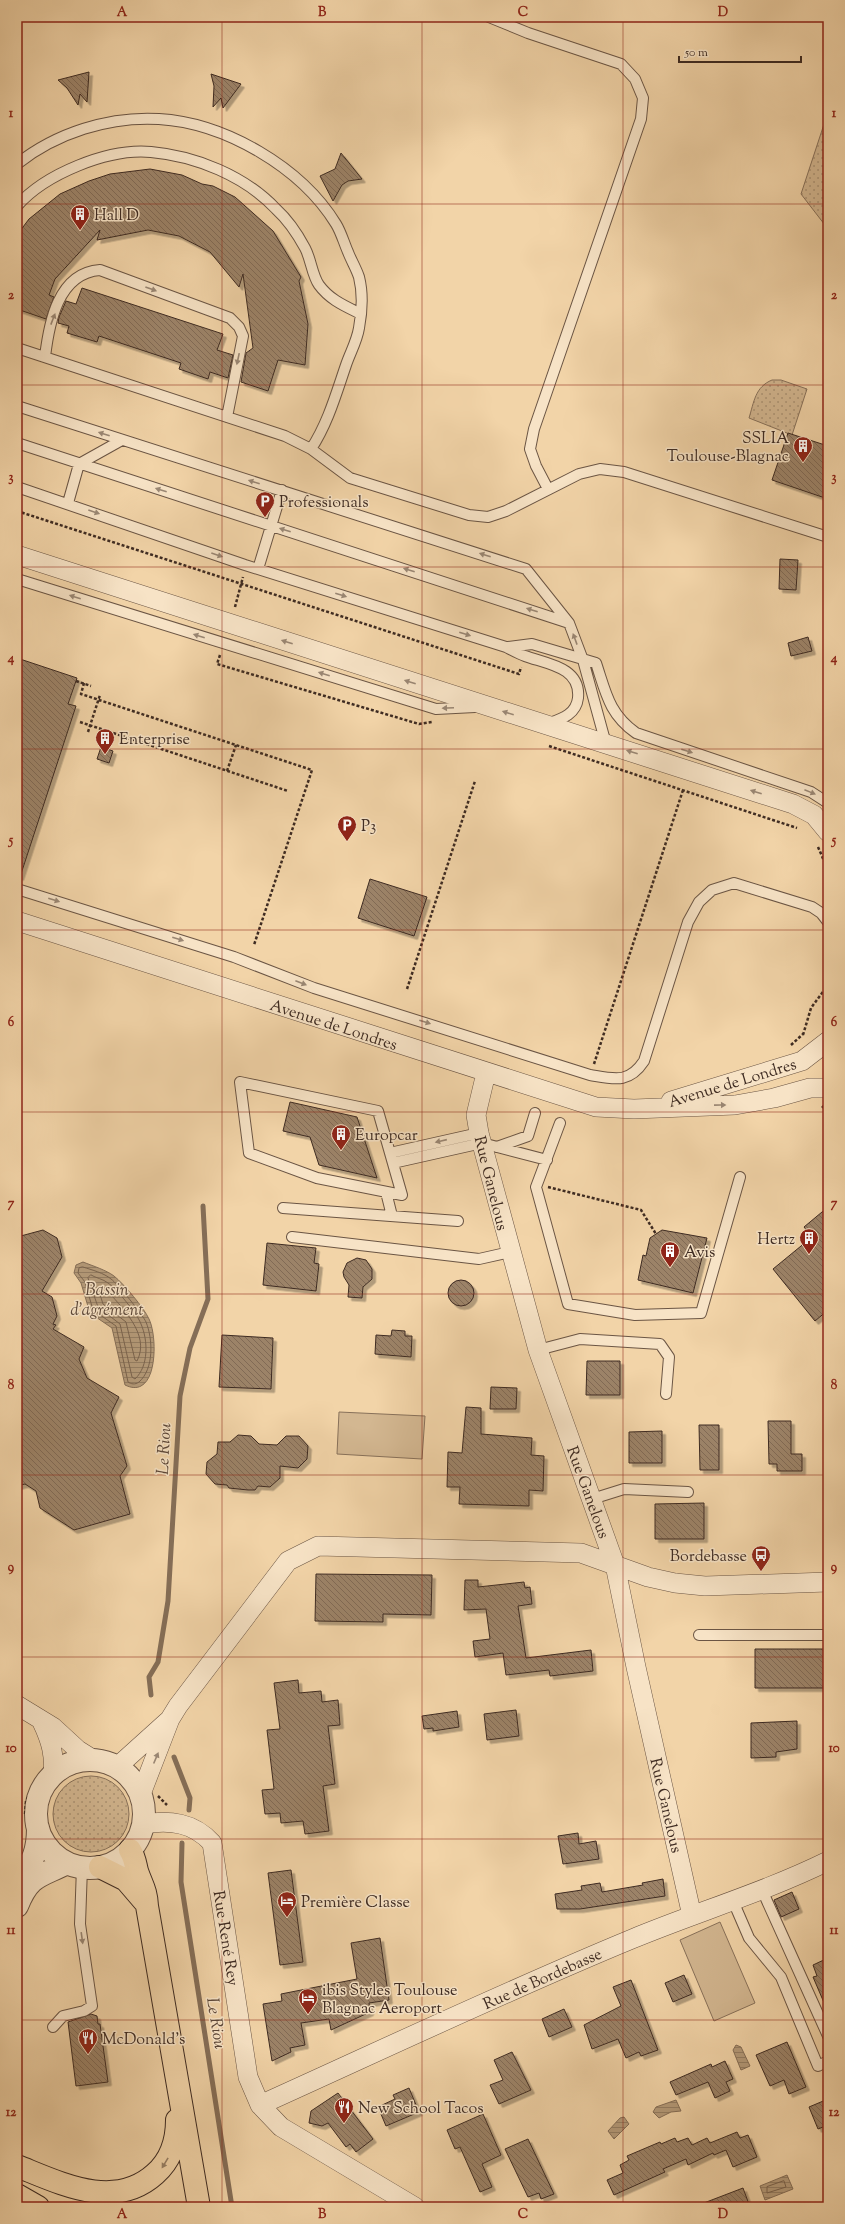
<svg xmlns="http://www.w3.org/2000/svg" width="845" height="2224" font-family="'Sorts Mill Goudy',serif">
<defs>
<pattern id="green-dots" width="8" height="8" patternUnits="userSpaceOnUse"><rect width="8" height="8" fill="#d3b791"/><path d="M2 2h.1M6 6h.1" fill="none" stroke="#ad9576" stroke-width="1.8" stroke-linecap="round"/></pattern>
<pattern id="water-rules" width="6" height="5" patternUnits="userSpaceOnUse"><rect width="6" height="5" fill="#b59b7a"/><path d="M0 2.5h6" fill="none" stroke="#957f64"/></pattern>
<pattern id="building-back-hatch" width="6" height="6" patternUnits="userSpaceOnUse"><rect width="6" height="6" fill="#9c8368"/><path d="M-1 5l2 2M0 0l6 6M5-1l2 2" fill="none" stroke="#816b55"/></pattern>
<filter id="shadow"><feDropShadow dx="3.5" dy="3.5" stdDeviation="0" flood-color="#0004"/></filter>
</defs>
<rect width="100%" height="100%" fill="#f2d4a8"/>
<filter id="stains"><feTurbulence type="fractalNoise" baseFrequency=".005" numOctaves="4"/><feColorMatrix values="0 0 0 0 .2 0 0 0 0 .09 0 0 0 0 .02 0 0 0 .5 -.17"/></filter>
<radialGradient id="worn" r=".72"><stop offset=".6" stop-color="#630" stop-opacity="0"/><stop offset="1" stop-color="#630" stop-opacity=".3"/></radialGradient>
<path fill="url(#green-dots)" stroke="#88715a" d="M828,112v117l-27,-35z
M772,380h9l26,9 -15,46 -43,-17c5,-16 6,-31 23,-38z
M53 1814a38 38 0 1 1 76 0a38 38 0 1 1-76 0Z"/>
<path fill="#d3b791" stroke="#88715a" d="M339,1412l86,4 -3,43 -85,-5z
M720,1922l35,81 -41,18 -34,-81z"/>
<path fill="url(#water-rules)" stroke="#856e57" d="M83,1262c10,4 23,8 31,14 10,8 30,32 35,43 9,18 9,82 -24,66l-13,-57 -22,-15 -9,-30 -7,-10 2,-8z
M736,2045l5,2 9,19 -9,4 -8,-20z
M676,2100l5,11 -10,1 -12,6 -6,-6 3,-5z
M624,2117l5,7 -15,15 -6,-8 12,-13z
M787,2175l6,14 -28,11 -5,-14z"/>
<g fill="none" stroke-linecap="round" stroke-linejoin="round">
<path stroke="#7a634e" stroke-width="1" d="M83,1267c9,3 21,6 28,12 6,4 32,36 35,43 7,17 8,47 -7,60 -4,3 -8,2 -11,0l-12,-56 -23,-16 -8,-28 -7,-9 1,-5z
M91,1275c5,3 12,4 17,8 8,5 30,32 33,41 7,16 8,42 -6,55l-3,-2 -12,-53 -22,-17 -10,-29z
M101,1286l4,2c16,19 46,46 32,73l-2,-1 -9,-38 -23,-18 -5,-16z
M784,2181l2,6 -19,6v-6z"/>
<path stroke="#856e57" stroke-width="5" d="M151,1695l-2,-18 9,-15 10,-61 12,-205 10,-48 18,-49 -5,-93
M174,1757l16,41 -1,12
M182,1843l-1,39 51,325"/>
</g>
<path fill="url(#building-back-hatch)" stroke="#3e2b22" filter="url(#shadow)" d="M89,72l-2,30 -7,-8 -2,11 -11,-17 -9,-8z
M211,74l30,10 -18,24 -2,-10 -8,9 1,-21z
M341,153l21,26 -14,2 -6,4 -9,16 -13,-25 15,-7z
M150,169l32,6 20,9 11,2 22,11 38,34 28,46 -2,4 9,43 -3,41 -27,-5 -10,31 -27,-9 5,-29 7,-5 -10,-74 -4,13 -29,-35 -31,-16 -31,-6 -51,10 3,-10 -45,49 -6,16 5,2 -8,22 -29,-10v-74l12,-16 31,-25 29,-13 21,-7z
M82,288l141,46 -6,16 16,5 -5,23 -18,-6 -2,7 -29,-10 2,-6 -82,-27 -2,6 -30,-9 2,-7 -11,-3 1,-6 7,-16 10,3z
M788,433l40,13v53l-56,-19z
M780,559l18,1 -2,30 -17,-1z
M808,637l4,14 -21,5 -3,-13z
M17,658l60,20 -9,26 8,2 -56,171 -3,-1z
M101,747l12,4 -4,12 -12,-4z
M370,879l57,18 -13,39 -56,-18z
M290,1102l67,15 20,61 -58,-13 -9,-28 -27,-6z
M828,1207v103l-13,11 -42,-52 39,-32 -8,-10z
M43,1230l14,8 5,19 -20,34 10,6 5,19 -4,8 3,1 -3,4 31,18 -5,12 8,19 32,19 -8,16 16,53 -7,10 10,38 -56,16 -34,-22 -4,-17 -11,-7 -8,2v-249z
M662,1230l45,8 -14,55 -55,-13 5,-25 3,1 4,-18z
M267,1243l49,5 -2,15 5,1 -3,27 -53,-6z
M357,1258l9,2 6,9v10l-9,8 -1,11 -14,-1 1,-12 -5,-8 -1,-5 4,-9z
M448 1293a13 13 0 1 1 26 0a13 13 0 1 1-26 0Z
M392,1330l13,1v5h7l-1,21 -36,-3 1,-19 15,1z
M222,1335l51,3 -2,51 -52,-2z
M587,1361h33v34h-34z
M491,1387l26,1 -1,21h-26z
M466,1407l15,1v26l51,4 -1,17 13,1 -1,35 -14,-1v16l-70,-2 1,-17h-13l1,-35 14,1z
M768,1421h23v33h11v17h-25v-7h-8z
M699,1425h20v45h-19z
M662,1431v32h-33v-31z
M238,1435l13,1 8,8 18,1 9,-9h13l9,10 -1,13 -9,9 -18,-2v12l-10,9 -12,-1 -3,4h-7l-19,-2 -2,-3 -12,-1 -9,-10 1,-12 10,-8 1,-12h12z
M704,1503v36h-49v-35z
M316,1574l116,1 -1,40 -48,-1v8l-68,-1z
M465,1580h13v7l46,-5 1,6 5,-1 2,17 -14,2 8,52 65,-8 2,21 -43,5 -1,-6 -43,5 -3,-22 -28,4 -2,-16 17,-2 -4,-30 -22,1z
M755,1649h73v39h-73z
M298,1680l1,13 22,-2 1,11 16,-2 2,25 -12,1 7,58 -12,2 6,45 -24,3 -2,-13 -22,2 -1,-10 -15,1 -3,-24 12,-1 -7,-59 13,-1 -6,-46z
M516,1710l3,26 -32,4 -3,-26z
M457,1711l2,16 -26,4v-3l-9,1 -2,-13z
M797,1721v28l-21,3v5l-25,1v-35z
M578,1833l1,11 17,-3 3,18 -36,5 -5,-28z
M291,1870l12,92 -23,3 -12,-92z
M663,1879l2,17 -85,13h-23l-2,-15 27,-4 -1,-4 19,-3 2,9 41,-7 -1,-2z
M792,1892l7,17 -18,8 -7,-17z
M380,1938l9,62 -20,3 1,9 -39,18 -2,-11 -28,4 4,22 -15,3 1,4 -19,9 -9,-57 19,-3 -1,-7 76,-15 -6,-36z
M828,1958v54l-15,-35 4,-1 -4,-11z
M684,1975l8,19 -19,8 -8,-19z
M631,1980l27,70 -17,6 -2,-4 -13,6 -8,-19 -26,10 -8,-24 37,-19 -8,-19z
M564,2009l8,18 -23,10 -7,-18z
M91,2014l6,2 1,8h2l8,58 -32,4 -8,-64z
M787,2042l19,45 -17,7 -5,-14 -14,6 -14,-31z
M512,2052l19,38 -32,14 -9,-19 13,-5 -9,-20z
M725,2061l8,18 -7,3 4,9 -15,7 -7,-16 -32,13 -6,-13 41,-18 1,3z
M409,2088l10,24 -33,14 -8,-19 17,-8 -2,-4z
M338,2093l35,46 -17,13 -6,-8 -4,3 -18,-24 -6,3 -13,-3 2,-12z
M828,2099v26l-10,4 -9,-22z
M483,2114l18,41 -19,9 10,23 -12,5 -20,-45 -5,2 -8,-19z
M737,2132l3,6 8,-3 9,22 -24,10 -7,-17 -12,5 -1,-2 -25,12 -2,-6 -23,10 2,3 -51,23 -7,-15 16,-7 -3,-8 9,-5 -2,-4 33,-14 1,2 14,-6 2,4 11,-4 4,7 15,-7 3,5z
M528,2139l26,55 -13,5 -2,-6 -11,4 -23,-48z
M743,2188l7,19h-54v-1z"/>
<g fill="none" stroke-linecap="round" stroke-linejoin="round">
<defs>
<path id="service" d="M489,17l39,16 93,31 14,15 8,19 -2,21 -107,310 -4,20 6,17 12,23
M17,164c39,-31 92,-48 142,-45 66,4 142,48 177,105 5,8 8,19 12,28 3,8 8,16 11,25 4,16 3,35 0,51 -2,13 -9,25 -13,37 -10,29 -18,58 -35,84
M17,206c28,-32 91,-58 134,-54 45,4 94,24 125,57 11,10 22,26 29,39 6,11 7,27 14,37 11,15 26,21 42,29
M17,348l268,88 26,13 39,29 119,37 19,2 18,-6 73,-37 21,-5 24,3 204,65
M45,357c4,-34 13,-84 55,-87l130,48 9,9 4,9 -16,81
M17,406l509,163 43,54 14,37 23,84
M17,443l552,180
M17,487l228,78 261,82c6,3 13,7 19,9 22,8 56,11 53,42 -2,17 -17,21 -31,26
M68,503l11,-39 43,-24
M258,569l24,-79
M17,579l419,130 39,-2
M508,647l24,-3 64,19c10,30 13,51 40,70l175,59 17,11
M17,889l217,68 80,31 276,87c24,4 39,9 54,-14l44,-139 11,-20 13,-12 22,-7 78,24 9,6 7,9
M240,1082l138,29 24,84 -85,-17 -68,-25z
M560,1123l-24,64 32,117 67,11 66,-2 39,-136
M497,1147l31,-11 7,-23
M390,1153l89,-20
M393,1163l89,-20 65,17
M386,1192l6,24
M283,1208l175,13
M292,1237l187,22 31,-7
M538,1350l42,-11 80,5 9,13 -3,37
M592,1499l32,-10 64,3
M699,1635h129
M762,1890l66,146
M733,1901l16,37 32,39 37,89 10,-5
M53,2027l10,-11 21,-5 8,-5 -12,-82 2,-57"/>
<path id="minor" d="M17,555l776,249 21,11 14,17
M17,921l579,186 38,2 101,-4 39,-7 36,-10h18
M486,1073l-10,42 3,18 59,217 77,215 21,102 56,249
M671,1101l131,-40 26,-20
M17,1705l36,22 25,23 16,10
M42,1722c9,19 13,33 11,54
M117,1767l51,-46
M141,1794l29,-75 8,-13 110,-145 30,-15 263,7 67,24 27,6 30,3 123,-4
M143,1824c27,-4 50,-2 69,19l36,234 12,28 21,22 134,80
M260,2105c124,-56 246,-114 372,-166 65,-27 133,-47 196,-78"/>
<path id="tertiary" d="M36 1814a54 54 0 1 1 108 0a54 54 0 1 1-108 0Z
M17,1885c14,-22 21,-30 21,-57
M17,1906c13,-32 23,-29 50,-43"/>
<path id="trunk" d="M130,1850c5,8 5,13 7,21 5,15 9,18 10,35l52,301
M100,1867l26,13 18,21
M17,2166c43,17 97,45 138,8 16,-14 22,-34 22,-54
M17,2195l21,12"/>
</defs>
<use href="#service" stroke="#6b5544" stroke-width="12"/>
<use href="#minor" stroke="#6b5544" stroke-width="20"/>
<use href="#tertiary" stroke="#6b5544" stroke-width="24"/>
<use href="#trunk" stroke="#3e2b22" stroke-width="24"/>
<path stroke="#3e2b22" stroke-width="2.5" stroke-dasharray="3 2" stroke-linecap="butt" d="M17,511l502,163 2,-7
M235,607l8,-30
M220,655l-3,9 202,60 13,-2
M76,681l15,5
M84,683l-3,11 231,76 -58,175
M80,722l208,69
M88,732l12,-37
M549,746l248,82
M227,771l9,-26
M818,847l10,23
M407,989l68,-208
M803,1035l8,-27 17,-23
M791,1045l12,-11
M594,1064l89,-274
M822,1106l6,6
M548,1187l93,23 15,24
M158,1796l9,9
M25,1814l1,-13 10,-19"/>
<use href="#service" stroke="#f7e3c6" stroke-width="10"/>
<use href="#minor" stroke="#f7e3c6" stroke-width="19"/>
<use href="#tertiary" stroke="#f7e3c6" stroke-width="22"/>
<use href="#trunk" stroke="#f2d4a8" stroke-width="22"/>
</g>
<defs><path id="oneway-solid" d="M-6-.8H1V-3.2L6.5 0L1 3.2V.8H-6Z"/></defs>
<g fill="#9a8774">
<use href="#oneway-solid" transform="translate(151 289) rotate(20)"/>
<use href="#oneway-solid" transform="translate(53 319) rotate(-69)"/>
<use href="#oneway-solid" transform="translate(238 359) rotate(102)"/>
<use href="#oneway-solid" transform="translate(104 434) rotate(-162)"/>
<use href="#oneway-solid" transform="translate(254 482) rotate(-162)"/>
<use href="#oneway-solid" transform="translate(161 490) rotate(-162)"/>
<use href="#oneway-solid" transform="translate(94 512) rotate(19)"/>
<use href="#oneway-solid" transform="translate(285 530) rotate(-162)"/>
<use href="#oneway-solid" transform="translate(217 555) rotate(19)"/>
<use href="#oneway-solid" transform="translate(485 555) rotate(-162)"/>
<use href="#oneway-solid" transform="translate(409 570) rotate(-162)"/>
<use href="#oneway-solid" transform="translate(341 595) rotate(17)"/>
<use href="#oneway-solid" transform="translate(75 597) rotate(-163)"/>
<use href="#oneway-solid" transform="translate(532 610) rotate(-162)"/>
<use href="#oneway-solid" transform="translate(465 634) rotate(17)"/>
<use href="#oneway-solid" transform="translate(199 636) rotate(-163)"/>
<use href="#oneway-solid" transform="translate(575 639) rotate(-110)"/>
<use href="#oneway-solid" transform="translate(287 642) rotate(-162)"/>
<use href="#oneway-solid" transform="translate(324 674) rotate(-163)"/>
<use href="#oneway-solid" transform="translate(410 682) rotate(-162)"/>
<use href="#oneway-solid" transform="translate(448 708) rotate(178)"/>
<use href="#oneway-solid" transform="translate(508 713) rotate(-163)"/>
<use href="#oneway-solid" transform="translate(687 751) rotate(18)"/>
<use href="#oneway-solid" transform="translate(632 752) rotate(-162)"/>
<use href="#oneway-solid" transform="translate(756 792) rotate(-162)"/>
<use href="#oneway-solid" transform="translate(810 792) rotate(22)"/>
<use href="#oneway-solid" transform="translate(54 900) rotate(17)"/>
<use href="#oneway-solid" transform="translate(178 939) rotate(17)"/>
<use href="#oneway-solid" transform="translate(301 983) rotate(21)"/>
<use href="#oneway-solid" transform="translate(425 1022) rotate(18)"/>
<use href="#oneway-solid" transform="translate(720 1105) rotate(-1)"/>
<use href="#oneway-solid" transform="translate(441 1141) rotate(167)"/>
<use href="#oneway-solid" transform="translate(156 1758) rotate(-67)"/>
<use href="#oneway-solid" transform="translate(82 1938) rotate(82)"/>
</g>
<use fill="#988065" href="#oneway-solid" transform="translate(165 2163) rotate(121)"/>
<path fill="none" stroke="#8f2418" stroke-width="1" stroke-opacity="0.55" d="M222,17v2190M422,17v2190M623,17v2190M17,204h811M17,385h811M17,567h811M17,749h811M17,930h811M17,1112h811M17,1294h811M17,1475h811M17,1657h811M17,1839h811M17,2020h811"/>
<defs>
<symbol id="building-pin" viewBox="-11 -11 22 30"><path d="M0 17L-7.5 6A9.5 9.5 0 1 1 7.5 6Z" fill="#8f2418" stroke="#f7e3c6"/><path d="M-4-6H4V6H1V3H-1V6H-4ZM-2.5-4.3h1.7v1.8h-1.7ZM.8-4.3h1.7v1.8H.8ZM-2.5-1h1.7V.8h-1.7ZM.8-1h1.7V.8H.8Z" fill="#fff"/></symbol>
<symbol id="parking-pin" viewBox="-11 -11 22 30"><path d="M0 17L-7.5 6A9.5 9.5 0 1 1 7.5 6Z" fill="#8f2418" stroke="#f7e3c6"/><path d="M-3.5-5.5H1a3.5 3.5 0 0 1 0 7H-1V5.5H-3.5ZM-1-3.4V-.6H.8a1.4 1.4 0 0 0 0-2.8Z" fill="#fff"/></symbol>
<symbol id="bus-pin" viewBox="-11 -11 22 30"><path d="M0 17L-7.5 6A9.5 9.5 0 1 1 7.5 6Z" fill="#8f2418" stroke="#f7e3c6"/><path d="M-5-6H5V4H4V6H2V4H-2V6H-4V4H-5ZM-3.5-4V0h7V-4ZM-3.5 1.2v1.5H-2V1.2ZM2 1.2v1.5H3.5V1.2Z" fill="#fff"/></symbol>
<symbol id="hotel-pin" viewBox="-11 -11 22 30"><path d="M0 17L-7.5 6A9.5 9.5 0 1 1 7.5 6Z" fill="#8f2418" stroke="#f7e3c6"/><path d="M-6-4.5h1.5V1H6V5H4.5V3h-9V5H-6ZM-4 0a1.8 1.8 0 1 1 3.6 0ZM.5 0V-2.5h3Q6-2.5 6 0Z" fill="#fff"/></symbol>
<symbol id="restaurant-pin" viewBox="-11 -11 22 30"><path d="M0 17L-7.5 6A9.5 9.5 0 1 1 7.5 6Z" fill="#8f2418" stroke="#f7e3c6"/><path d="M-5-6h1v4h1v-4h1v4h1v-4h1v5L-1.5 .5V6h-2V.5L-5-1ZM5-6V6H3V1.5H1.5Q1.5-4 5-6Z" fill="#fff"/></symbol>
</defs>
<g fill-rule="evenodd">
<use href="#building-pin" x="69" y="203" width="22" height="30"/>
<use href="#building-pin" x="792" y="435" width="22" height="30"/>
<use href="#parking-pin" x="254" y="490" width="22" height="30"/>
<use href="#building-pin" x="94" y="727" width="22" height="30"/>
<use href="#parking-pin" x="336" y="814" width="22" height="30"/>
<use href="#building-pin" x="330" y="1123" width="22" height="30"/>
<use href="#building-pin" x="798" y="1227" width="22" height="30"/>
<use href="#building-pin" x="659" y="1240" width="22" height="30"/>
<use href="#bus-pin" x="750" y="1544" width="22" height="30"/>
<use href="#hotel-pin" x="276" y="1890" width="22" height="30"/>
<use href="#hotel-pin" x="297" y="1987" width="22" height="30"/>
<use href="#restaurant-pin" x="77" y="2027" width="22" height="30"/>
<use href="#restaurant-pin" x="333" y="2096" width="22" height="30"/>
</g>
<g text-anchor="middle" stroke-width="3" stroke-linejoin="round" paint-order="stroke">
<g font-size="16" fill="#3e2b22" stroke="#f7e3c6" text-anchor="start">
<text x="94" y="220">Hall D</text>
<text x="789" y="443" text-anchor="end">SSLIA<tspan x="789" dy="18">Toulouse-Blagnac</tspan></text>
<text x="279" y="507">Professionals</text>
<text x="119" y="744">Enterprise</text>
<text x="361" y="831">P3</text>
<text x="355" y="1140">Europcar</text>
<text x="795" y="1244" text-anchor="end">Hertz</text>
<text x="684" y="1257">Avis</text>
<text x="747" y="1561" text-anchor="end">Bordebasse</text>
<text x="301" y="1907">Première Classe</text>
<text x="322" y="1995">ibis Styles Toulouse<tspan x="322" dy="18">Blagnac Aeroport</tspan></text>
<text x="102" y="2044">McDonald's</text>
<text x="358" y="2113">New School Tacos</text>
</g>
<g font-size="16" fill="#3e2b22" stroke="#f7e3c6">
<text transform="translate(334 1024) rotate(18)" y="6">Avenue de Londres</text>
<text transform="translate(732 1082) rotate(-17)" y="6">Avenue de Londres</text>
<text transform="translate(492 1183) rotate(76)" y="6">Rue Ganelous</text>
<text transform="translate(589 1492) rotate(70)" y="6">Rue Ganelous</text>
<text transform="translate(667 1805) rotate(77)" y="6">Rue Ganelous</text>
<text transform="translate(227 1938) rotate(81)" y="6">Rue René Rey</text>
<text transform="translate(542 1978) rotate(-24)" y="6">Rue de Bordebasse</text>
</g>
<g font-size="17" font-style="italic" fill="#5c4738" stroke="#f7e3c6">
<text x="107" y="1295">Bassin<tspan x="107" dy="20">d’agrément</tspan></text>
<text transform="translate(163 1449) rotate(-87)" y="6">Le Riou</text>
<text transform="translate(217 2023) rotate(81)" y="6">Le Riou</text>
</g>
</g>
<rect width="845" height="2224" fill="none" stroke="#f2d4a8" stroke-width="44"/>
<path d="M679 56v6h122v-6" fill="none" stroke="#3e2b22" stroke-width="2"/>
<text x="685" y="56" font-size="12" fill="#3e2b22" stroke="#f7e3c6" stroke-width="3" paint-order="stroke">50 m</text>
<rect x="22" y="22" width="801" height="2180" fill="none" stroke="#8f2418" stroke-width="1.5"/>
<g font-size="13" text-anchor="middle" font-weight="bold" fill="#8f2418">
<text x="122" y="16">A</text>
<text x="322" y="16">B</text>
<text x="523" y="16">C</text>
<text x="723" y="16">D</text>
<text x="11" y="117">1</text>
<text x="834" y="117">1</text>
<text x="11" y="299">2</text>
<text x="834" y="299">2</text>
<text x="11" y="481">3</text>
<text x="834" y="481">3</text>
<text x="11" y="662">4</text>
<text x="834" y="662">4</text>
<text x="11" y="844">5</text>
<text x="834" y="844">5</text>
<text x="11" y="1026">6</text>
<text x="834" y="1026">6</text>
<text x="11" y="1207">7</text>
<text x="834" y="1207">7</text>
<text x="11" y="1389">8</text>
<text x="834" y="1389">8</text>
<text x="11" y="1571">9</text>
<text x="834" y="1571">9</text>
<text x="11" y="1752">10</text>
<text x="834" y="1752">10</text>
<text x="11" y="1934">11</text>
<text x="834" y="1934">11</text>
<text x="11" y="2116">12</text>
<text x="834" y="2116">12</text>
<text x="122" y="2218">A</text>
<text x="322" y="2218">B</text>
<text x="523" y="2218">C</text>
<text x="723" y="2218">D</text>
</g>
<rect width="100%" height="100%" filter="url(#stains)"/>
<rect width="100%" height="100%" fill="url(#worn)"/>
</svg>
